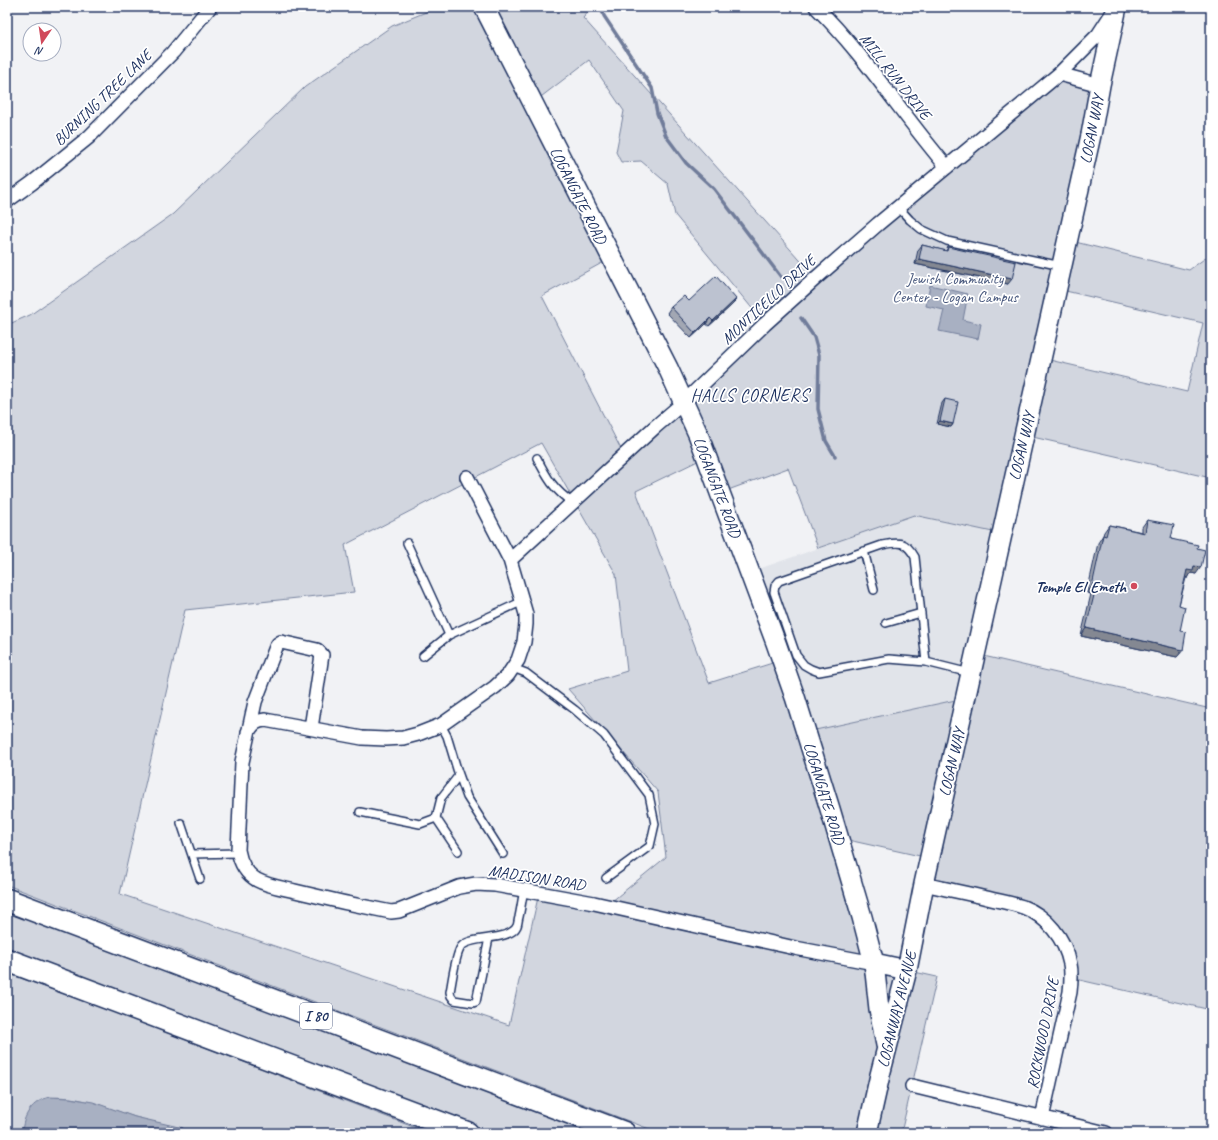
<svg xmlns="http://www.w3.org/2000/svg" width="1218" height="1140" font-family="Caveat,sans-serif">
<rect width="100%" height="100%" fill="#f1f2f5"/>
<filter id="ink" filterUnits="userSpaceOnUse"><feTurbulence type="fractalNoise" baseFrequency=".025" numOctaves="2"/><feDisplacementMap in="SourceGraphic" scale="8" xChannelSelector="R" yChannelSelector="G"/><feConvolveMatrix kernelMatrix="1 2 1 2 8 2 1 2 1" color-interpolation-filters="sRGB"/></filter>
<g filter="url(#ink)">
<path fill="#e1e4ea" d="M914,515l88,19 -37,164 -159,34 -56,-160z"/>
<path fill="#d2d6df" stroke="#76829e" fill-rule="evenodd" d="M438,7h155l-10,11 233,260 243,-204 41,11 -33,155 122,30 22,-16v224l-187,-43 -22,99 -88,-19 -96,33 -30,-80 -68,25 -14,-36 -70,34 73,192 73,-23 24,72 159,-34 10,-44 236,55v301l-140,-32 -1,-12 -28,-48 -118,-34 5,-26 -90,-20 35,125 63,14 -36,156h-241l-653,-248v-560l23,-10 143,-101 132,-127 87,-61zM589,60l35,51 -8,41 5,10 20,-1 27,23 7,31 90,109 -141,131 -82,-159 69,-38 -78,-155zM1057,289l146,34 -16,69 -146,-34zM541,443l75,131 11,97 -59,18 90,103 8,65 -60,49 -67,-13 -30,132 -389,-131 65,-284 169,-18 -9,-47z
M7,908l593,225h-110l-483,-184z
M7,973l117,43 305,117h-242l-4,-5c-16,-3 -32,-6 -48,-11 -29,-9 -61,-25 -92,-18l-21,34h-15z"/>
<path fill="#a8b0c2" stroke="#707c9a" d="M930,285l38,9 -5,26 18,4 -3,15 -39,-8 5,-21 -18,-4z
M50,1097l19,1 24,4 42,15 48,11 4,5h-165c1,-18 10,-32 28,-36z"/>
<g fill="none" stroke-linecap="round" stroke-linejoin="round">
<path stroke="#707c9a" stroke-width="3.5" d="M601,7l3,9 48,72 5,25 9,23 20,27 28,26 67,88
M801,318l13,19 5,18 -1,54 8,32 9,15"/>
<defs>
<path id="lane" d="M898,207l12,13 11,9 26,12 114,25
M537,458c10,20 17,32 36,45
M407,543l42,92 74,-34
M864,551l10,39
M886,623l35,-10
M423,656l26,-21
M926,662l-11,-105c-10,-17 -16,-15 -33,-12l-103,36 -4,5 -1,6 22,63 8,10 7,4 8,3 70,-13 37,3 44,11
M513,668l13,5 49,37 29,25 45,60 6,29 -5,22 -44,32
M441,725l6,11 10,33 10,28 36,57
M360,812l60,12 16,-6
M181,823l19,56
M458,851l-22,-33 5,-20 18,-23
M192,854l46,-1
M489,938l-13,64 -3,1 -19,-3 -3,-4 -1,-4c2,-10 5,-36 11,-45 8,-12 49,-5 56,-21 1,-2 1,-6 2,-9 2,-9 3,-18 5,-27"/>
<path id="street" d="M816,7c49,48 86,108 131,160
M1059,74l41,11
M7,201l25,-18 57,-46 84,-85 37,-45
M510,560l145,-133 29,-25 81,-78 51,-46 62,-54 181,-150 39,-39 15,-23
M311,728l11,-73 -5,-5 -36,-8 -3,2 -2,3 -21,55 -13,60 -4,88c2,12 7,23 19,30 11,6 25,8 38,11 32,8 64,15 96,21l8,-1 60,-24 17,-3 19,1 99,18 201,45 79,15
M248,732c5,-8 8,-11 17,-12l97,18 24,1 17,-1 15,-4 23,-9 54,-38 13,-12 10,-15 6,-18 2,-18v-10l-16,-54 -43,-83
M924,884c21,5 42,9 63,14 12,3 24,5 36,9 24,9 42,32 47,57 2,9 1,19 0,28l-28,126
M912,1086l194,47"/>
<path id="secondary" d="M484,7l184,361 30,66 78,209 19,54 35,112 32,108 12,46 33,7
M874,963l5,46 7,36
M867,1133l13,-58 27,-105 17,-86 167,-749 9,-50 17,-78"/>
<path id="highway" d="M7,900l617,233
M7,960l460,173"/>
</defs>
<use href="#lane" stroke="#1b2f5e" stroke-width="10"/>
<use href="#street" stroke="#1b2f5e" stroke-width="16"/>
<use href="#secondary" stroke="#1b2f5e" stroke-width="22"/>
<use href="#highway" stroke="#1b2f5e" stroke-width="25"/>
<use href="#lane" stroke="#fff" stroke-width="7"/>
<use href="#street" stroke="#fff" stroke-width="13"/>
<use href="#secondary" stroke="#fff" stroke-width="19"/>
<use href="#highway" stroke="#fff" stroke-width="22"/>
</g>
<path fill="#a2a7b3" stroke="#1b2f5e" d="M922,245l24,6 2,-4 60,37 -93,-20 3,-14z
M736,299l-3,5 -24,22 -3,-2 -15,14 -24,-25 4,-6 18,-6z
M945,399l8,25 -2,3 -14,-3 5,-21z
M1147,520l24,19 26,9 -1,26 -5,-1 -3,5h-2l-7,27 1,26 3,19 -6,7 -96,-21 10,-42 -4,-1 11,-50 5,-8 1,-3 5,-7 33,7v-5z"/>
<path fill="#848892" stroke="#1b2f5e" d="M919,259l93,20 -4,5 -93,-20z
M736,299l-3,5 -24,22 4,-5z
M710,318l-4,6 -15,14 4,-5z
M940,421l13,3 -2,3 -14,-3z
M1194,566l7,1 -5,7 -5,-1 -3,5 -6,-1 5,-7z
M1092,586l4,1 -5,7 -4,-1z
M1086,628l97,22 -6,7 -96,-21z"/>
<path fill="#bcc2d0" stroke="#1b2f5e" d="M922,245l25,6 1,-4 68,15 -4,17 -93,-20z
M716,276l20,23 -23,22 -3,-3 -15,15 -24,-26 13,-11 5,5z
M945,399l13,3 -5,22 -13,-3z
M1147,520l27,5 -3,14 27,6 -1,3 8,2 -4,17 -7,-1 -1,5 -6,-1 -8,35 6,2 -5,24 6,1 -3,18 -97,-22 10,-41 -4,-1 11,-51 3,1 3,-11 36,8z"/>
</g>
<circle fill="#d1495b" stroke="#fff" stroke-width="1.5" cx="1134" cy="586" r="4"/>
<g text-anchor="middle" stroke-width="3.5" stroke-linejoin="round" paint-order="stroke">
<rect fill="#fff" stroke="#5f6d8e" stroke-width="1" x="300" y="1003" width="32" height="26" rx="3"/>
<g font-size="15" font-weight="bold" fill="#1b2f5e">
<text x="316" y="1021">I 80</text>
</g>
<g font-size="16" fill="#1b2f5e" stroke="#fff">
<text transform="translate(896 76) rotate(52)" y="6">MILL RUN DRIVE</text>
<text transform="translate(102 97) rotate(-44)" y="6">BURNING TREE LANE</text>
<text transform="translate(1091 129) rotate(-79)" y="6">LOGAN WAY</text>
<text transform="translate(579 195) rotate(63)" y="6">LOGANGATE ROAD</text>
<text transform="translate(768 299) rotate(-43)" y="6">MONTICELLO DRIVE</text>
<text transform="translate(1021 446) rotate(-77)" y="6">LOGAN WAY</text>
<text transform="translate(718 487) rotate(69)" y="6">LOGANGATE ROAD</text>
<text transform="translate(951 762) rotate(-77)" y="6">LOGAN WAY</text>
<text transform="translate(825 793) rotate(73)" y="6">LOGANGATE ROAD</text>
<text transform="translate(537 877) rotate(9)" y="6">MADISON ROAD</text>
<text transform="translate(896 1009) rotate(-76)" y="6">LOGANWAY AVENUE</text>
<text transform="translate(1042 1033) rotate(-79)" y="6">ROCKWOOD DRIVE</text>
</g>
<g font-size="16" fill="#49597e" stroke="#fff">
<text x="955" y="284">Jewish Community<tspan x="955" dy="18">Center - Logan Campus</tspan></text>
</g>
<g font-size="16" font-weight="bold" fill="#1b2f5e" stroke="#fff" text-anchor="end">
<text x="1126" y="592">Temple El Emeth</text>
</g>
<g font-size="17" letter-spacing="1" fill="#1b2f5e" stroke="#fff">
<text x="750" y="401">HALLS CORNERS</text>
</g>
</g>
<rect width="1218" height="1140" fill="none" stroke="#fff" stroke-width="24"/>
<rect x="12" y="12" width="1194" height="1116" fill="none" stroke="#1b2f5e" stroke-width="1.5" filter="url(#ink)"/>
<g transform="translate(42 42) rotate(193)"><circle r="19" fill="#ffffff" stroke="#a4acbf"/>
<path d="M0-3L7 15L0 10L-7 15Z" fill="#d1495b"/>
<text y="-6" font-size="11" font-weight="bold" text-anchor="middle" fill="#1b2f5e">N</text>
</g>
</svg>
